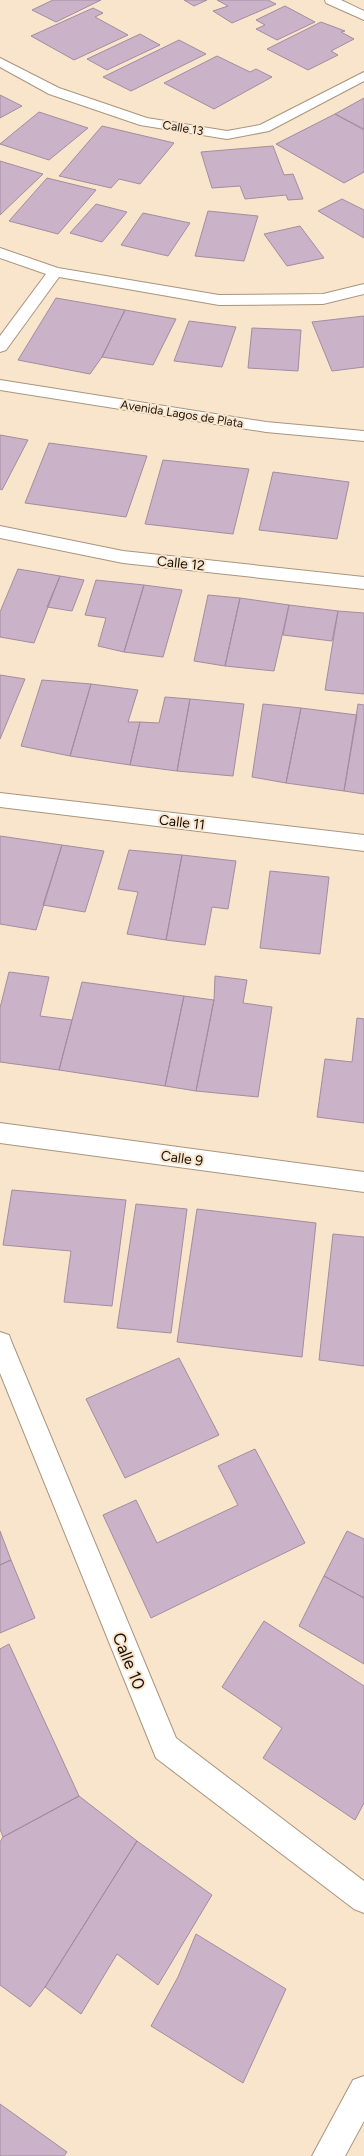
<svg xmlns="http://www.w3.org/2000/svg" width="364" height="2156" font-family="Figtree,sans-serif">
<rect width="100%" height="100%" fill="#f9e5cc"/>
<path fill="#cab3c8" stroke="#a38ca0" d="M53,0h48l-45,22 -24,-12z
M184,0h23l-13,6z
M217,0h51l8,4 -44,19 -19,-12 15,-5z
M285,6l30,16 -38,18 -21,-11 9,-4 -9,-5z
M93,8l10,5 -8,4 33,18 -54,25 -43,-24z
M321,22l24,9 -4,1 13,7 -23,12 7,4 -30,15 -41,-21z
M140,34l20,11 -53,25 -20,-11z
M179,40l27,14 -75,37 -28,-14z
M217,56l33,16 6,-3 16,8 -58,32 -50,-26z
M0,95l22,11 -22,12z
M364,98v31l-29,-15z
M39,112l49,16 -39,32 -49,-16z
M335,114l29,16v42l-20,11 -68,-39z
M102,126l72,17 -34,41 -21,-5 -8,9 -52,-12z
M273,146l11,29 9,-1 10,25 -15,1 -2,-5 -41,4 -5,-13 -28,2 -11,-36z
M0,161l43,13 -43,41z
M47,178l49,12 -38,44 -49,-13z
M342,199l22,11v28l-46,-27z
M96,204l31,8 -25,30 -32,-9z
M208,211l50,5 -14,45 -49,-5z
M143,213l47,10 -22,33 -47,-11z
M300,226l24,32 -37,8 -23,-32z
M56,298l69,12 -23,47 -12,17 -72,-14z
M125,310l51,9 -23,46 -51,-8z
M364,316v51l-32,4 -20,-49z
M189,321l47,6 -14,40 -48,-6z
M252,328l49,2 -3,41 -50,-3z
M0,435l28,5 -26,50 -2,-1z
M49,443l98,13 -21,61 -101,-14z
M163,460l86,9 -16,65 -88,-10z
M273,472l76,10 -12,57 -78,-9z
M18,569l42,7 -26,67 -34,-6v-25z
M60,576l24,4 -12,31 -25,-4z
M96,580l48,5 -20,67 -26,-6 8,-28 -21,-3z
M144,585l38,5 -19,67 -39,-5z
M208,595l32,3 -15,68 -31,-5z
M240,598l49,7 -15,66 -49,-5z
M289,605l49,6 -6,30 -49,-6z
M338,611l26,2v81l-39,-4z
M0,675l25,4 -25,60z
M42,680l49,4 -21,72 -49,-10z
M91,684l47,6 -10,32h12l-10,43 -60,-9z
M165,697l25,2 -13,72 -47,-6 10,-43 19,1z
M190,699l54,5 -11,72 -56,-5z
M263,704l38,4 -15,75 -34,-6z
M358,704l6,1v89l-20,-3z
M301,708l56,7 -13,76 -58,-8z
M0,836l62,9 -26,85 -36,-6z
M62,845l42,6 -19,61 -42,-7z
M129,850l53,5 -16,85 -39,-6 11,-42 -20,-3z
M182,855l54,6 -8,48 -16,-2 -7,38 -39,-5z
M270,871l59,6 -9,77 -60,-6z
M9,972l40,5 -9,39 32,4 -13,50 -59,-8v-54z
M215,976l32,4 -4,23 29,4 -14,90 -62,-6 18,-91z
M82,982l102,14 -19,90 -106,-16z
M184,996l30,4 -18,91 -31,-5z
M357,1018l7,1v104l-47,-6 8,-58 27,3z
M12,1190l114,10 -14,106 -48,-4 7,-51 -68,-6z
M136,1204l51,5 -16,124 -54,-5z
M197,1209l119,14 -14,134 -125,-15z
M333,1234l31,3v129l-45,-6z
M179,1358l40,77 -94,43 -39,-79z
M255,1449l50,94 -154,75 -48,-103 33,-15 21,43 81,-38 -20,-39z
M0,1531l11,29 -11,5z
M347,1531l17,8v59l-40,-22z
M11,1560l24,58 -35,15v-68z
M324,1576l40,22v66l-65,-38z
M264,1621l100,65v117l-9,17 -92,-62 19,-30 -60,-41z
M9,1644l70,152 -76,41 -3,-8v-180z
M79,1796l58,45 -92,146 -15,20 -30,-22v-143l3,-5z
M137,1841l75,54 -54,90 -41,-31 -36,60 -36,-27z
M196,1934l90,55 -43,94 -92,-57 27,-49z
M0,2104l67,48 -3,4h-64z"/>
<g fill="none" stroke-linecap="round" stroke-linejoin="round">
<defs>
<path id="minor" d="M325,0h16l23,11v9l-38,-17z
M0,58l59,30 88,30 80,13 33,-6 104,-53v9l-95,50 -42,8 -87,-14 -91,-31 -49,-27z
M0,248l58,20 161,27 104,-1 41,-10v10l-41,10 -104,1 -160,-28 -53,73 -6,2v-16l46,-62 -46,-16z
M0,380l266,42 98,9v10l-98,-9 -266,-42z
M0,526l123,25 241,26v12l-241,-26 -123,-25z
M0,793l364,42v16l-364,-44z
M0,1123l364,49v20l-364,-49z
M0,1332l9,3 3,8 164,395 188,143v32l-10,-4 -198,-151 -156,-385z
M364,2076v45l-19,35h-33l41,-76z"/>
</defs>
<use href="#minor" stroke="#a8957e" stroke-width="2"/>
<use href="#minor" fill="#fff" fill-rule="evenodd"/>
</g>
<g text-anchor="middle" stroke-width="4" stroke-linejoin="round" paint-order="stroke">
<g font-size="12" fill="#191209" stroke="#f9e5cc">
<text transform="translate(183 128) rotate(9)" y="4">Calle 13</text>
<text transform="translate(182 414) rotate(9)" y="4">Avenida Lagos de Plata</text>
</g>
<g font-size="14" fill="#191209" stroke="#f9e5cc">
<text transform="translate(181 563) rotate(6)" y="5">Calle 12</text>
<text transform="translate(182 822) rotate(7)" y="5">Calle 11</text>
<text transform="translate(182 1158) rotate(8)" y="5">Calle 9</text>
</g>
<g font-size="17" fill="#191209" stroke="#f9e5cc">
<text transform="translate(129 1661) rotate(68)" y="6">Calle 10</text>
</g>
</g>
</svg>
